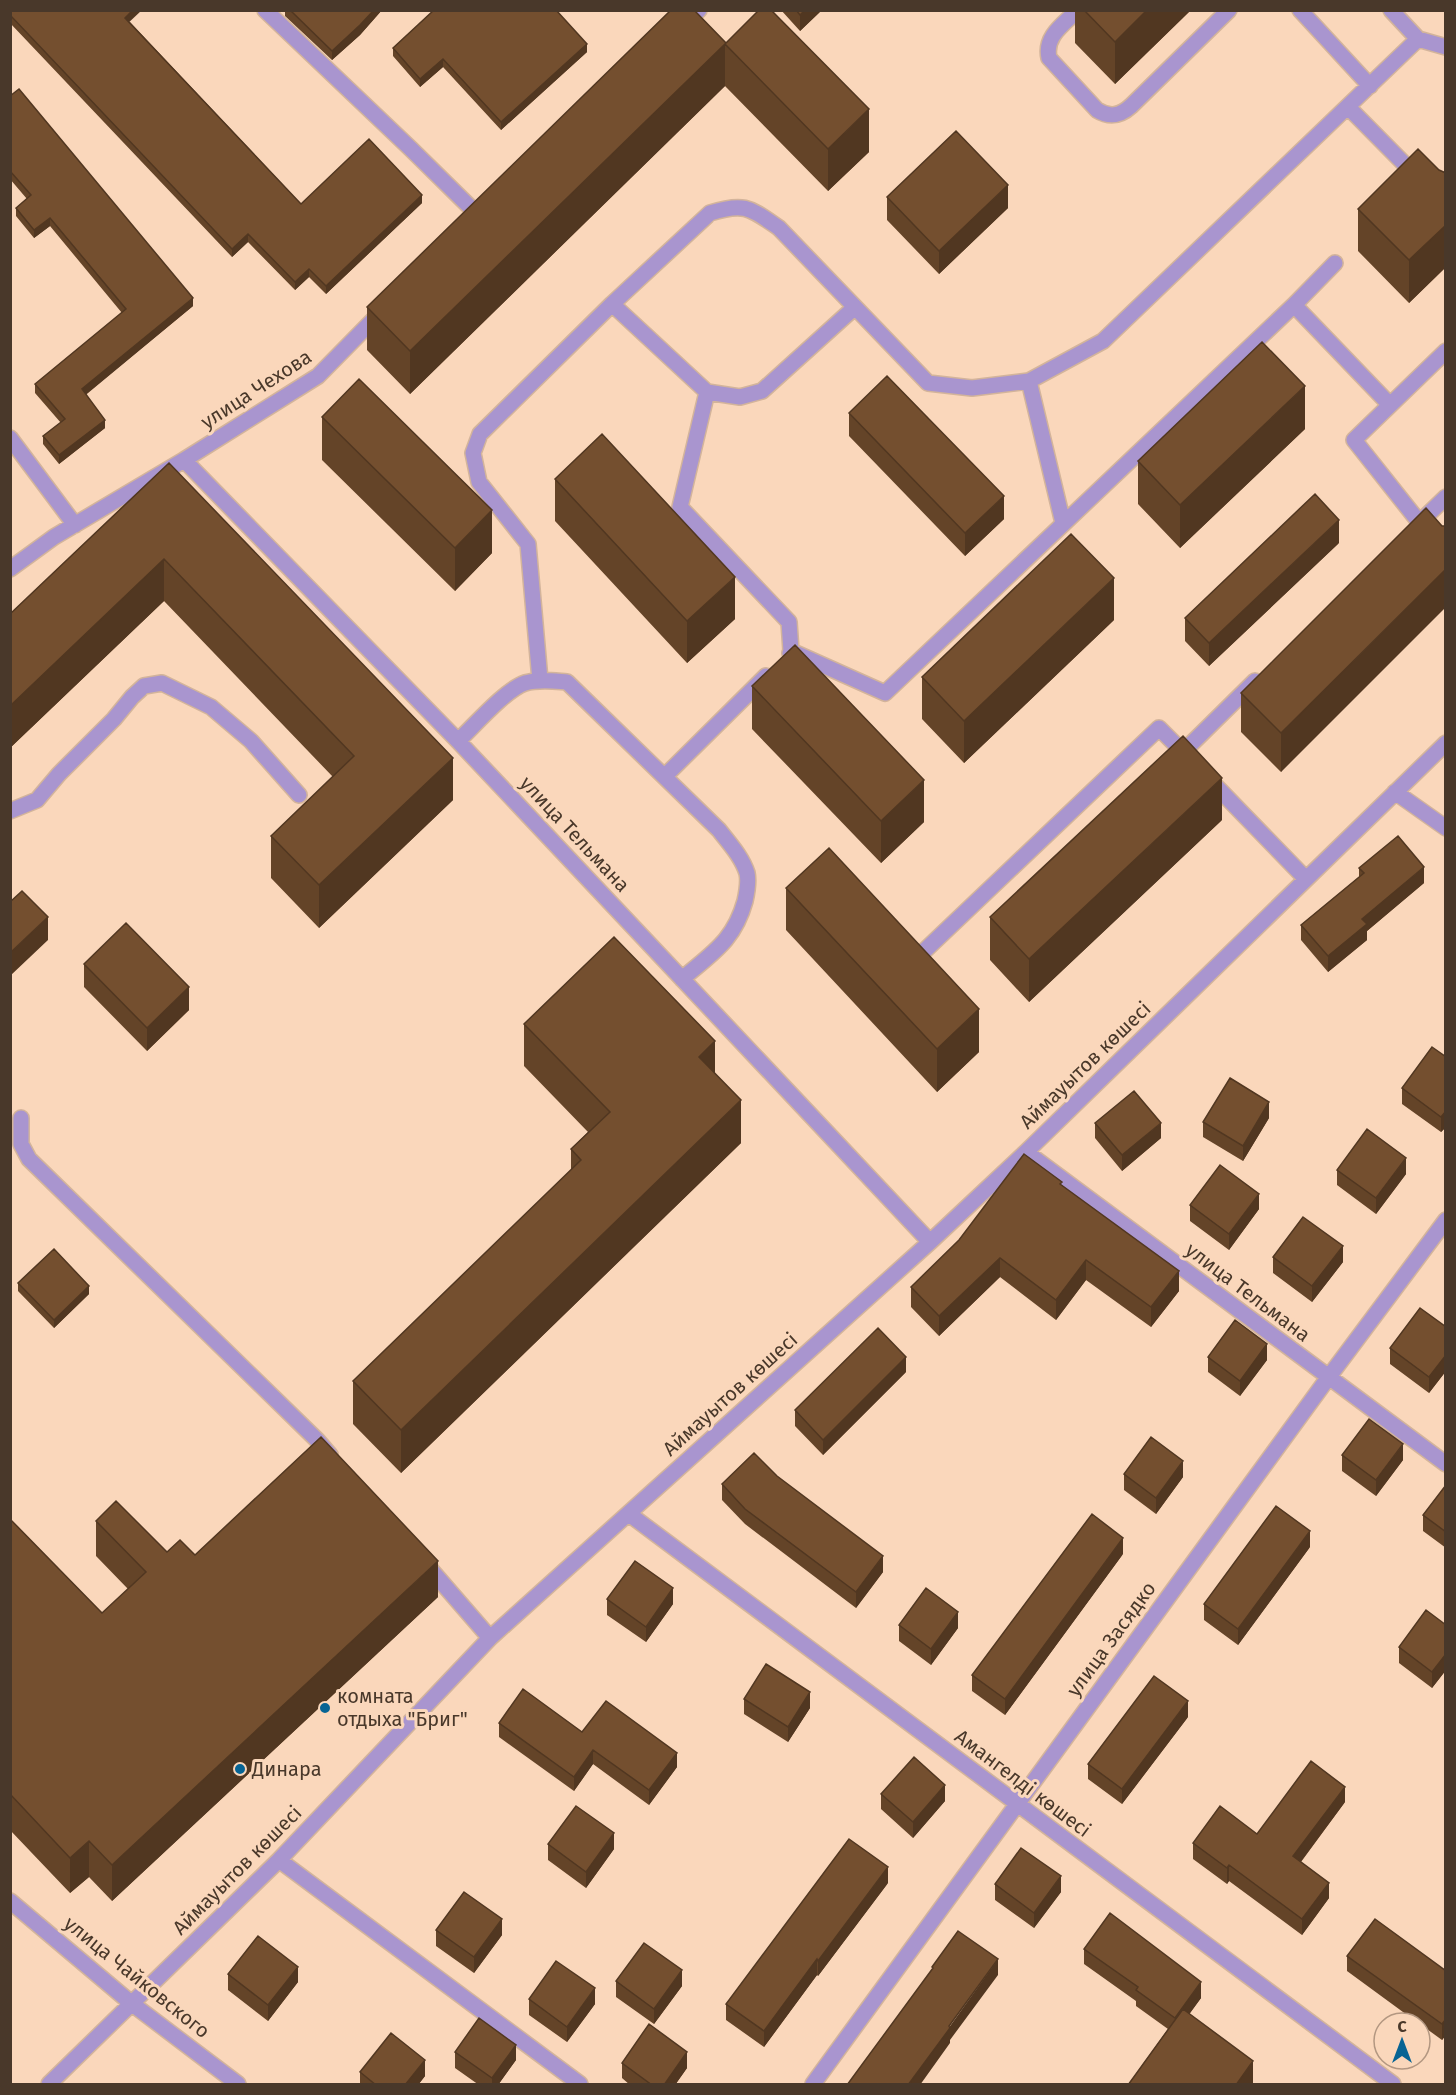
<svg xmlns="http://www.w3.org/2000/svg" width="1456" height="2095" font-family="'Fira Sans',sans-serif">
<rect width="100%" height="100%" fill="#fad7bb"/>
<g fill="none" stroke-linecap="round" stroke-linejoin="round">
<defs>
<path id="minor" d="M265,10l146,139 65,64
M1078,10c-14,14 -34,26 -29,48l48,52c13,8 23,6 34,-4l98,-96
M1300,10l70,76
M1391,10l27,29 28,8
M681,27l18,-17
M1348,107l98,99
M1335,263l-41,42 96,100
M612,304l95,88
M1446,351l-92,89 92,116
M1029,381l34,142
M10,438l65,87
M184,460l274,281 472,501
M1419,523l27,-26
M10,569l44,-32 130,-77 134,-84 63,-64
M791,651l-2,-29 -109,-115 27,-115 33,5 22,-6 92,-83
M790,653l1,-2 94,42 409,-388
M540,680l-12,-136 -49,-62 -6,-29 7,-19 132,-130 98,-91c35,-11 40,-5 69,15l149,155 44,5 57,-7 74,-40 315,-302
M458,741c16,-15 47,-51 67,-58 14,-4 28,-2 42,-1l152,148c10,13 23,27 28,43 2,9 0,19 -2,28 -11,40 -33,52 -63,78
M1183,752l72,-71
M665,776l101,-100
M1210,780l96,99
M1395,792l51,36
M10,811l27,-11 22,-26 55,-55 18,-22 12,-11 18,-3 49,24 40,34 48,54
M919,956l240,-228 30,30
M21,1118v26l8,15 288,281 13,15
M1026,1152l420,312
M629,1514l764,570
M425,1563l65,75
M279,1860l301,224
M10,1901l121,102 107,81
M49,2084l230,-224 211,-222 440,-396 96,-90 420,-409
M813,2084l515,-706 118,-158"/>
</defs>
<use href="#minor" stroke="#d3b49b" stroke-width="18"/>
<use href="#minor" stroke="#a995cf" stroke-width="15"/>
</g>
<path fill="#644428" d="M10,10l120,12 171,182 121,-1 -96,91 -17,-17 -14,13 -47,-48 -16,15 -222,-234z
M285,10h97l-22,25 -28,25 -47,-44z
M434,10h125l-1,2 29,40 -86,78 -58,-63 -23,20 -27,-31v-8z
M781,10h41l-22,21z
M1075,10h116l-76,74 -40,-41z
M726,43l143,109 -41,39 -103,-105 -315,308 -43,-44v-43z
M10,96l183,210 -107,88 19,34 -46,36 -16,-20v-8l18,-13 -26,-30v-9l87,-71 -72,-87 -16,12 -18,-22v-8l11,-9 -17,-20z
M1439,170l7,3v94l-37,36 -51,-52v-42z
M887,197l121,11 -69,66 -52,-54z
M849,413l155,106 -39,37 -116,-120z
M322,417l170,136 -37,38 -133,-131z
M1305,429l-125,119 -42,-44v-43z
M169,463l284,337 -134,128 -48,-50v-42l62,-59 -169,-176 -154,147v-134z
M555,479l180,140 -48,44 -132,-142z
M1442,526l-161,246 -40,-40v-39z
M1339,543l-130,123 -24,-25v-23z
M1114,620l-150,143 -42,-44v-42z
M752,686l172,136 -43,41 -129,-134z
M1222,820l-193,182 -39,-42v-43z
M1359,868l65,15 -57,48v9l-39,32 -27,-32v-15l58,-48z
M786,888l193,164 -42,40 -151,-162z
M84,964l105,46 -42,41 -63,-64z
M524,1024l191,50 26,69 -340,330 -48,-49v-43l218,-211v-21l17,-17 -64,-66z
M1446,1057v70l-5,5 -39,-28v-16z
M1269,1118l-26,43 -40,-24v-15z
M1095,1123l66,15 -39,33 -27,-33z
M1337,1170l69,4 -30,40 -39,-29z
M1062,1185l117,106 -28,36 -65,-47 -30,40 -56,-43 -61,59 -28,-29v-20z
M1190,1205l69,4 -30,41 -39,-29z
M1273,1257l70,5 -31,40 -39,-29z
M18,1283l71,11 -35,34 -36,-37z
M1446,1327v44l-17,22 -39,-29v-16z
M1208,1357l59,3 -27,36 -32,-24z
M906,1372l-83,83 -28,-29v-16z
M1342,1455l61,5 -27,36 -34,-25z
M1124,1474l59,3 -27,37 -32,-24z
M777,1476l106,96 -27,36 -111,-84 -23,-24v-16z
M1446,1485v63l-23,-17v-16z
M10,1519l92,94 26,-24 -32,-33v-35l71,31 28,3 243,42 -326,304 -23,-24 -19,16 -60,-63z
M1310,1547l-72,98 -34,-25v-16z
M1123,1554l-118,161 -33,-24v-16z
M607,1599l66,5 -27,38 -39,-27z
M899,1625l59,3 -27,37 -32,-24z
M1446,1625v45l-14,18 -33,-25v-16z
M744,1699l66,9 -22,34 -44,-28z
M1188,1717l-66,87 -34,-25v-15z
M499,1723l83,9 95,35 -28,38 -56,-41 -19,27 -75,-54z
M881,1794l64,7 -32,37 -32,-29z
M1345,1802l-44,60 28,36 -27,37 -73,-54 -2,3 -34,-25v-16l64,-9z
M548,1844l66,5 -28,39 -38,-28z
M888,1883l-70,93 -1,-1 -53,72 -38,-27v-16z
M995,1884l66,8 -27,36 -39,-28z
M436,1930l66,5 -28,38 -38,-27z
M1084,1949l117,49 -12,16 64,69 -1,2h-124l40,-56 -32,-23v-5l-52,-37z
M1347,1956l99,15v64l-4,5 -22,-16v-1h-2l-71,-52z
M228,1974l70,8 -30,39 -40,-31z
M616,1981l66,5 -28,38 -38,-27z
M529,1999l66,5 -28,38 -38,-27z
M455,2052l61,8 -18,25h-19l-24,-17z
M622,2063l65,5 -12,17h-45l-8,-7z
M360,2072l65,4 -7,9h-58z"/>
<path fill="#513721" d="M133,10h9l-17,16v-8z
M374,10h8l-22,25 -28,25v-9z
M805,10h17l-22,21v-16z
M1147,10h44l-76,74v-42z
M587,44v8l-86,78v-8z
M725,44v42l-315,308v-43z
M443,59v8l-23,20v-8z
M869,109v43l-41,39v-42z
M1008,185v23l-69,66v-23z
M422,195v8l-96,91v-8z
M50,218v8l-16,12v-8z
M1446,225v42l-37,36v-43z
M248,234v8l-16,15v-8z
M309,269v8l-14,13v-8z
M193,298v8l-111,92v-9z
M1305,386v43l-125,119v-43z
M105,420v8l-46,36v-9z
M12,467v16l-2,1v-16z
M1004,496v23l-39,37v-23z
M492,510v43l-37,38v-43z
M1339,520v23l-130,123v-23z
M164,559v42l-154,147v-42z
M1446,569v38l-165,165v-39z
M735,577v42l-48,44v-42z
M1114,578v42l-150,143v-42z
M453,758v42l-134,128v-43z
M1222,778v42l-193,182v-43z
M924,780v42l-43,41v-42z
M1424,867v16l-57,48v9l-39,32v-16l34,-37z
M48,917v23l-38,36v-23z
M189,987v23l-42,41v-23z
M979,1009v43l-42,40v-43z
M715,1041v42l-16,-26z
M741,1100v43l-340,330v-43z
M1269,1102v16l-26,43v-15z
M1446,1111v16l-5,5v-15z
M1161,1123v15l-39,33v-16z
M1406,1158v16l-30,40v-16z
M1259,1194v15l-30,41v-16z
M1343,1246v16l-31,40v-16z
M1000,1258v19l-61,59v-20z
M1086,1260v20l-30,40v-20z
M1179,1271v20l-28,36v-20z
M89,1286v8l-35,34v-8z
M1267,1344v16l-27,36v-15z
M1446,1355v16l-17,22v-16z
M906,1357v15l-83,83v-15z
M1403,1444v16l-27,36v-16z
M1183,1461v16l-27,37v-16z
M1310,1531v16l-72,98v-16z
M1123,1538v16l-118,161v-16z
M883,1556v16l-27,36v-16z
M438,1561v36l-326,304v-36z
M673,1588v16l-27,38v-15z
M958,1612v16l-27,37v-16z
M1446,1654v16l-14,18v-16z
M810,1692v16l-22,34v-15z
M1188,1701v16l-66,87v-15z
M593,1750v14l-19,27v-14z
M677,1753v14l-28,38v-15z
M945,1785v16l-32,37v-16z
M1345,1787v15l-52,70v-16z
M614,1833v16l-28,39v-16z
M89,1841v36l-19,16v-35z
M1229,1865v16l-2,3v-16z
M888,1867v16l-70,93v-15z
M1061,1876v16l-27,36v-15z
M1329,1883v15l-27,37v-16z
M502,1919v16l-28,38v-16z
M817,1959v16l-53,72v-16z
M998,1959v16l-48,65v3l-30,42h-12z
M298,1967v15l-30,39v-16z
M682,1970v16l-28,38v-15z
M1201,1982v16l-26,36v-16z
M595,1988v16l-28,38v-15z
M1446,2019v16l-4,5v-16z
M12,2021v24l-2,1v-24z
M516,2045v15l-18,25h-6v-7z
M687,2052v16l-12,17h-11z
M425,2060v16l-7,9h-13z
M1253,2061v22l-1,2h-16z"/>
<path fill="#744f2f" stroke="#513721" stroke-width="1.5" d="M10,10h123l-8,8 176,186 68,-65 53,56 -96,91 -17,-17 -14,13 -47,-48 -16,15 -222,-234z
M290,10h84l-14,15 -28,26z
M434,10h122l31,34 -86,78 -58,-63 -23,20 -27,-31z
M671,10h23l32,33 -316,308 -43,-44z
M759,10h12l98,99 -41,40 -103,-105z
M796,10h9l-5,5z
M1084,10h63l-32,32z
M19,89l174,209 -111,91 23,31 -46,35 -16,-19 22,-17 -30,-35 91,-75 -76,-91 -16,12 -18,-22 15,-13 -21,-24v-75z
M956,131l52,54 -69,66 -52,-54z
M1418,149l21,21 7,3v52l-37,35 -51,-51z
M1262,342l43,44 -125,119 -42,-44z
M887,376l117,120 -39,37 -116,-120z
M359,379l133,131 -37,38 -133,-131z
M602,434l133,143 -48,44 -132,-142z
M169,463l284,295 -134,127 -48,-49 83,-80 -190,-197 -154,147v-92z
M1315,494l24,26 -130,123 -24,-25z
M1426,508l16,18h4v43l-165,164 -40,-40z
M1071,534l43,44 -150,143 -42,-44z
M795,645l129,135 -43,41 -129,-135z
M1183,736l39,42 -193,181 -39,-42z
M1398,836l26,31 -62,52 5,5 -39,32 -27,-31 63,-52 -5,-5z
M829,848l150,161 -42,40 -151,-161z
M22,891l26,26 -38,36v-51z
M126,923l63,64 -42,41 -63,-64z
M614,937l101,104 -16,16 42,43 -340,330 -48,-49 228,-221 -10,-11 39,-37 -86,-88z
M1432,1047l14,10v54l-5,6 -39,-29z
M1230,1078l39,24 -26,44 -40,-24z
M1134,1091l27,32 -39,32 -27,-32z
M1367,1129l39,29 -30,40 -39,-28z
M1024,1154l38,28 -2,2 119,87 -28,36 -65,-47 -30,40 -56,-42 -61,58 -28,-29 48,-47z
M1220,1165l39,29 -30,40 -39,-29z
M1303,1217l40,29 -31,40 -39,-29z
M54,1249l35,37 -35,34 -36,-37z
M1420,1308l26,19v28l-17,22 -39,-29z
M1235,1320l32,24 -27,37 -32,-24z
M878,1328l28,29 -83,83 -28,-30z
M1369,1419l34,25 -27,36 -34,-25z
M321,1437l117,124 -326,304 -23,-24 -19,17 -60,-64v-275l92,94 44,-41 -50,-51 20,-20 51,51 13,-12 15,15z
M1151,1437l32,24 -27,37 -32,-24z
M754,1453l23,23 106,80 -27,36 -111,-83 -23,-25z
M1446,1485v47l-23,-17z
M1276,1506l34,25 -72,98 -34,-25z
M1092,1514l31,24 -118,161 -33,-24z
M635,1561l38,27 -27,39 -39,-28z
M926,1588l32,24 -27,37 -32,-24z
M1426,1610l20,15v29l-14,18 -33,-25z
M766,1664l44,28 -22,35 -44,-28z
M1154,1676l34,25 -66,88 -34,-25z
M523,1689l59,43 24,-31 71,52 -28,37 -56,-40 -19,27 -75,-54z
M914,1757l31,28 -32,37 -32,-28z
M1311,1761l34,26 -52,69 36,27 -27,36 -73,-54 -2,3 -34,-25 27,-37 37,28z
M576,1806l38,27 -28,39 -38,-28z
M849,1839l39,28 -70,94 -1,-2 -53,72 -38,-27z
M1021,1848l40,28 -27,37 -39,-29z
M464,1892l38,27 -28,38 -38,-27z
M1110,1913l91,69 -26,36 -39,-28 2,-3 -54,-38z
M1375,1919l71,52v48l-4,5 -95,-68z
M958,1931l40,28 -49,67 1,2 -42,57h-61l86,-117 -1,-1z
M258,1936l40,31 -30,38 -40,-31z
M644,1943l38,27 -28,39 -38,-28z
M556,1961l39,27 -28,39 -38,-28z
M1183,2009l70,52 -17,24h-108z
M479,2018l37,27 -24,33 -37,-26z
M649,2024l38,28 -23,33h-12l-30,-22z
M391,2033l34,27 -20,25h-29l-16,-13z"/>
<g fill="#076494" stroke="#fad7bb" stroke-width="2">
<circle cx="325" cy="1708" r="6"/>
<circle cx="240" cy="1769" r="6"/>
</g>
<g text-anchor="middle" stroke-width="6" stroke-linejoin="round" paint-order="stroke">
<g font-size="20" fill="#49382a" stroke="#fad7bb">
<text transform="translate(256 389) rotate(-33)" y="7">улица Чехова</text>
<text transform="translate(575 834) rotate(47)" y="7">улица Тельмана</text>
<text transform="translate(1085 1065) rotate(-44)" y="7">Аймауытов көшесі</text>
<text transform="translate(1248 1292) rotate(37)" y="7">улица Тельмана</text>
<text transform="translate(730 1394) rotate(-42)" y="7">Аймауытов көшесі</text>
<text transform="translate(1111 1639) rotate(-54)" y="7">улица Засядко</text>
<text transform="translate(1023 1783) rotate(37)" y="7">Амангелді көшесі</text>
<text transform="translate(237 1870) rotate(-45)" y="7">Аймауытов көшесі</text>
<text transform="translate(137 1977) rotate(39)" y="7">улица Чайковского</text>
</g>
<g font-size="20" fill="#49382a" stroke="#fad7bb" text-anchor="start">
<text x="337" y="1703">комната<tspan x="337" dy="23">отдыха "Бриг"</tspan></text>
<text x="252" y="1776">Динара</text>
</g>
</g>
<rect width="1456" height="2095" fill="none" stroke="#49382a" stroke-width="24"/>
<g transform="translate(1402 2041)"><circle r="28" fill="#fad7bb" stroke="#b39781" stroke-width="1.5"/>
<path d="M0-4.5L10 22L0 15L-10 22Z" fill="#076494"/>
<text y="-9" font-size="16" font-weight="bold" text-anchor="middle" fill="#49382a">С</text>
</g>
</svg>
